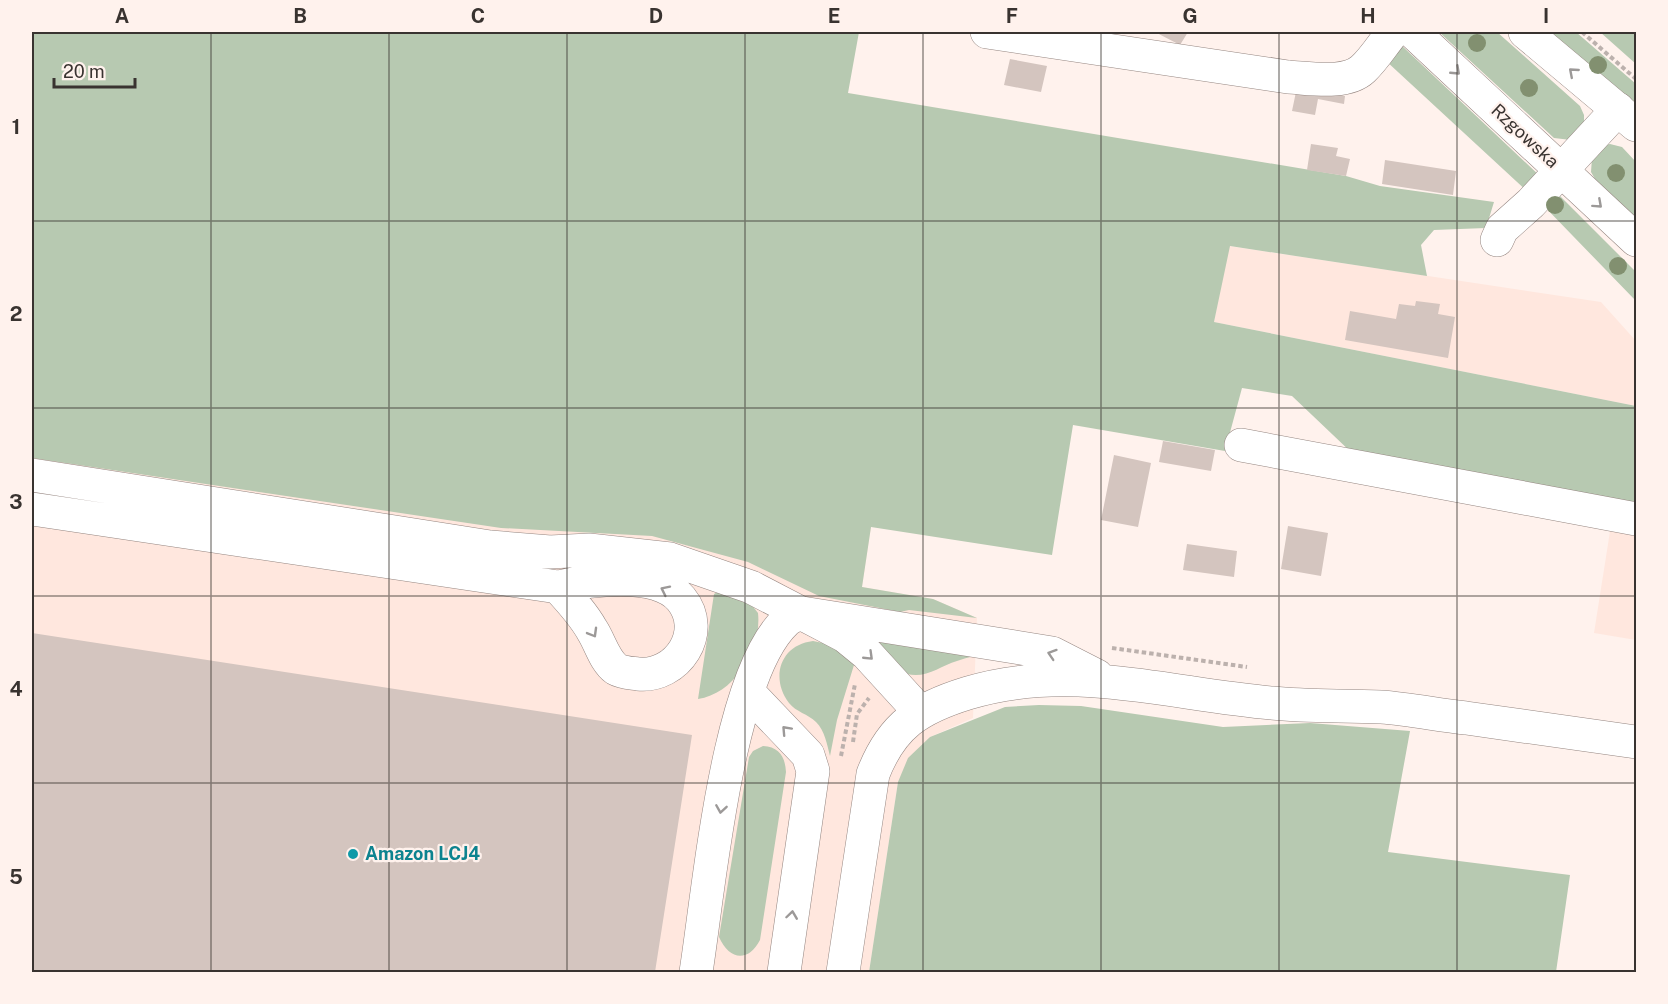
<svg xmlns="http://www.w3.org/2000/svg" width="1668" height="1004" font-family="'Public Sans',sans-serif">
<rect width="100%" height="100%" fill="#fff2ed"/>
<path fill="#ffe7de" d="M1229,246l372,56 35,39v65l-422,-84z
M32,413l839,114 -9,60 71,12 44,19 -4,100 -43,19 -32,45 -29,190h-837z
M1611,525l25,5v110l-42,-7z"/>
<path fill="#b7c9b1" d="M32,32h827l-11,61 498,83 34,10 114,16 -8,26 -52,2 -13,15 6,31 -197,-30 -16,76 422,84v100l-283,-52 -61,-58 -50,-8 -17,63 -152,-26 -21,130 -181,-28 -9,60 71,12 44,19 -68,-8 -9,2 -81,-16 -71,-34 -96,-26 -151,-8 -469,-70z
M1439,32h58l83,74 4,9v12l-13,13 -17,-2z
M1550,32h26l60,52v22z
M1600,32h36v32z
M1400,44l142,134 -14,14 -143,-132z
M1610,144l12,3 14,15v56l-41,-39 -4,-7 1,-14 13,-13z
M1554,190l82,82v29l-95,-98z
M723,589l20,5 15,19c4,35 -23,81 -60,86l16,-105z
M858,632l132,21c-10,2 -22,4 -33,8 -17,5 -31,18 -50,13z
M813,641l25,5 16,19 -17,55 -7,36c-3,-11 -5,-25 -14,-34 -8,-8 -20,-10 -27,-19 -19,-25 -9,-58 24,-62z
M1039,705l42,1 142,21 87,-4 100,8 -22,121 182,23 -14,97h-687l29,-190 10,-24 22,-21 75,-30z
M763,746c16,1 22,10 23,26l-26,168c-12,23 -31,20 -41,-3l30,-180 4,-6z"/>
<path fill="#d4c5bf" d="M1155,32h33l-8,13z
M1010,59l37,7 -6,26 -37,-7z
M1297,87l48,9 -1,8 -26,-5 -3,16 -23,-4z
M1311,144l27,4 -2,8 14,3 -4,17 -39,-6z
M1385,160l71,11 -3,24 -71,-11z
M1416,301l24,3 -2,10 17,3 -7,41 -103,-18 5,-29 46,8 3,-15 16,2z
M1163,441l52,9 -4,21 -52,-9z
M1114,455l37,8 -13,64 -37,-7z
M1288,526l40,7 -7,43 -40,-7z
M1187,544l50,7 -3,26 -51,-7z
M32,633l660,102 -37,237h-623z"/>
<g fill="none" stroke-linecap="round" stroke-linejoin="round">
<defs>
<path id="minor" d="M987,32l301,45c21,1 58,8 75,-8 11,-10 20,-25 30,-37
M1497,240l5,-11 29,-26 87,-94
M1241,445l395,74
M32,475l458,72 60,5 39,-2 81,9 81,28 94,49 22,18 53,58
M32,509l526,78c31,-7 99,-17 123,12 27,33 -4,79 -43,75 -7,-1 -15,-1 -22,-5 -12,-9 -16,-27 -24,-39 -9,-16 -22,-30 -34,-43
M748,692l60,63 5,16 -29,201
M696,972c13,-82 31,-296 90,-351 4,-4 10,-6 16,-8l250,40 45,23
M843,972l30,-198c19,-49 46,-66 95,-81 102,-31 201,1 304,10 36,4 73,2 109,4 28,2 57,8 85,11 57,8 114,16 170,24"/>
<path id="major" d="M1413,32l223,208
M1525,32l111,93"/>
</defs>
<use href="#minor" stroke="#958681" stroke-width="34"/>
<use href="#major" stroke="#958681" stroke-width="34"/>
<path stroke="#bcb1ad" stroke-width="4" stroke-dasharray="4.5 3" stroke-linecap="butt" d="M1582,32l54,47
M1112,648l135,19
M853,742l4,-28 12,-16
M841,756l14,-72"/>
<use href="#minor" stroke="#fff" stroke-width="33"/>
<use href="#major" stroke="#fff" stroke-width="33"/>
</g>
<g fill="#829070">
<circle cx="1477" cy="43" r="9"/>
<circle cx="1598" cy="65" r="9"/>
<circle cx="1529" cy="88" r="9"/>
<circle cx="1616" cy="173" r="9"/>
<circle cx="1555" cy="205" r="9"/>
<circle cx="1618" cy="266" r="9"/>
</g>
<defs><path id="oneway-chevron" d="M-2-3.5L2.5 0L-2 3.5" fill="none" stroke-width="1.6" stroke-linecap="round" stroke-linejoin="round" transform="scale(1.5)"/></defs>
<g stroke="#9c9998">
<use href="#oneway-chevron" transform="translate(1456 71) rotate(43)"/>
<use href="#oneway-chevron" transform="translate(1573 72) rotate(-139)"/>
<use href="#oneway-chevron" transform="translate(1598 204) rotate(42)"/>
<use href="#oneway-chevron" transform="translate(665 590) rotate(-154)"/>
<use href="#oneway-chevron" transform="translate(593 633) rotate(60)"/>
<use href="#oneway-chevron" transform="translate(1052 654) rotate(-162)"/>
<use href="#oneway-chevron" transform="translate(869 656) rotate(44)"/>
<use href="#oneway-chevron" transform="translate(786 730) rotate(-133)"/>
<use href="#oneway-chevron" transform="translate(721 809) rotate(99)"/>
<use href="#oneway-chevron" transform="translate(792 915) rotate(-82)"/>
</g>
<path fill="none" stroke="#393330" stroke-width="1.5" stroke-opacity="0.55" d="M211,32v940M389,32v940M567,32v940M745,32v940M923,32v940M1101,32v940M1279,32v940M1457,32v940M32,221h1604M32,408h1604M32,596h1604M32,783h1604"/>
<circle fill="#0f9aa8" stroke="#fff2ed" stroke-width="2" cx="353" cy="854" r="6"/>
<g text-anchor="middle" stroke-width="4.5" stroke-linejoin="round" paint-order="stroke">
<g font-size="18" fill="#393330" stroke="#fff2ed">
<text transform="translate(1525 136) rotate(43)" y="6">Rzgowska</text>
</g>
<g font-size="18" font-weight="bold" fill="#0d838f" stroke="#fff2ed" text-anchor="start">
<text x="365" y="860">Amazon LCJ4</text>
</g>
</g>
<rect width="1668" height="1004" fill="none" stroke="#fff2ed" stroke-width="66"/>
<path d="M54 78v9h81v-9" fill="none" stroke="#393330" stroke-width="3"/>
<text x="63" y="78" font-size="18" fill="#393330" stroke="#fff2ed" stroke-width="4.5" paint-order="stroke">20 m</text>
<rect x="33" y="33" width="1602" height="938" fill="none" stroke="#393330" stroke-width="2"/>
<g font-size="20" text-anchor="middle" font-weight="bold" fill="#393330">
<text x="122" y="23">A</text>
<text x="300" y="23">B</text>
<text x="478" y="23">C</text>
<text x="656" y="23">D</text>
<text x="834" y="23">E</text>
<text x="1012" y="23">F</text>
<text x="1190" y="23">G</text>
<text x="1368" y="23">H</text>
<text x="1546" y="23">I</text>
<text x="16" y="134">1</text>
<text x="16" y="321">2</text>
<text x="16" y="509">3</text>
<text x="16" y="696">4</text>
<text x="16" y="884">5</text>
</g>
</svg>
